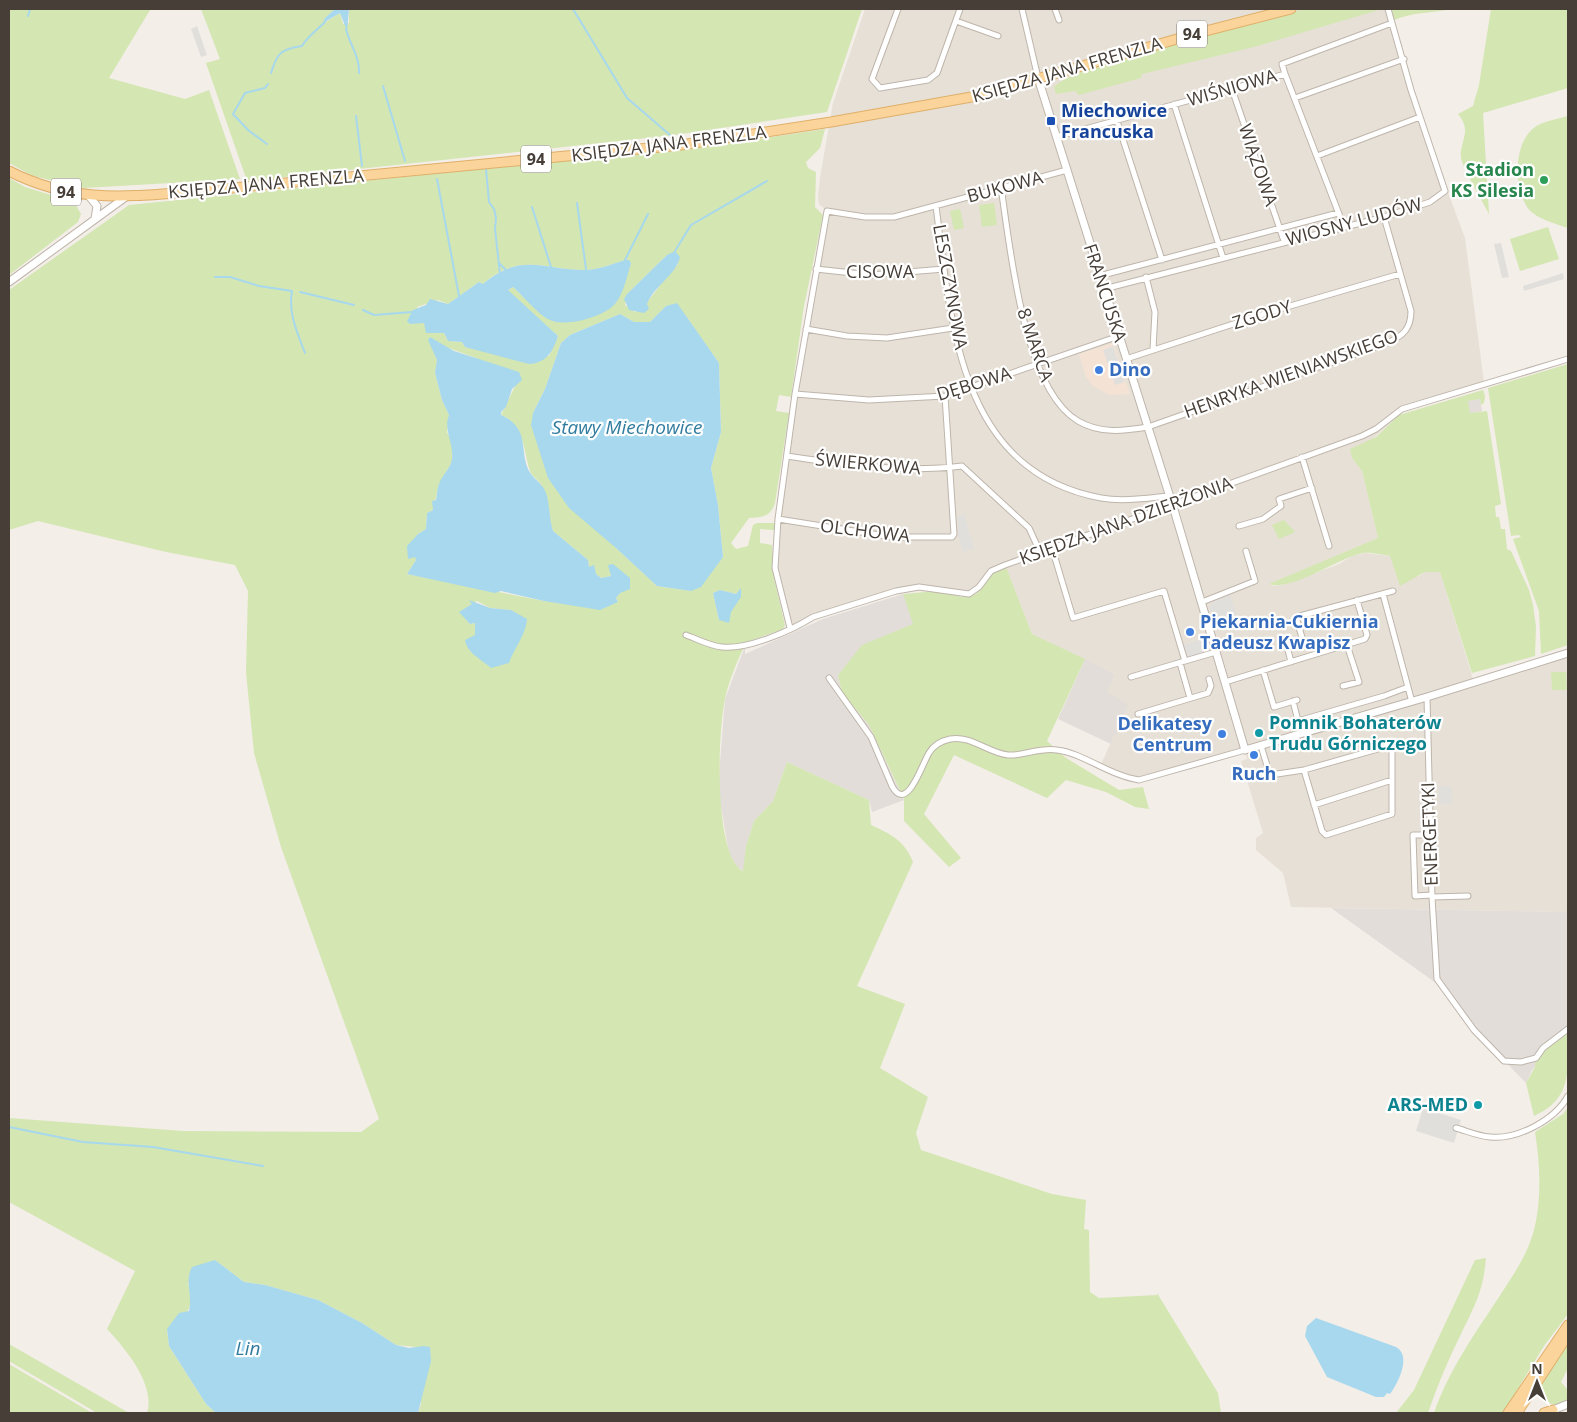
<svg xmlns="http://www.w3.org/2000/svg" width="1577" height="1422" font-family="'Open Sans',sans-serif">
<rect width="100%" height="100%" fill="#f3eee8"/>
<path fill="#e7e0d6" d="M865,9h523l32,108 45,121 19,144 -84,25 -1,8 -47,43 10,13 16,67 -108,46 4,2 15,-3 50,-19 13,-8 13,-3 25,3 28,21 7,-5h15l34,110 94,-29v259l-277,-5 -8,-34 -27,-23v-12l7,-5 -22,-72 6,-2 -2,-9 -106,30 -39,-13 14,-32 -8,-43 9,-18 -83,-40 -27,-69 -14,6 -22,23 -50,-7 -106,30 -23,11 -15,-60 20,-174 32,-183 -8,-7 -1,-6 2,-21 13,-74z"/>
<path fill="#f4e3d4" d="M1113,343l17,51 -20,1 -17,-9 -7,-9 -7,-23z"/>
<path fill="#e2ddd9" d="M1480,399l2,12 -12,3 -3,-13z
M903,594l11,30 -51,21 -25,30 4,18 27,32 35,75 -32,12 -3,-12 -82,-38 -14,39 -19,20 -8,25 -2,25 -7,-4 -8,-14 -11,-64 7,-90 20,-53v8l78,-35z
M1085,659l30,15 -8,18 21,12 -11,31h-3l-3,9 -53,-25z
M1331,908l237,4v117l-36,41 -6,13 -52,-53 -31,-42z"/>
<path fill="#d4e6b2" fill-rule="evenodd" d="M9,9h146l-5,1 -41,68 76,21 24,-9 31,89 -156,9 -51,-12 -24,-13z
M201,9h134l-10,9 -1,5 16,-10 3,11 6,-1v-14h513l-35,103 -152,23 -428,46 -41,-118 14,-4z
M1305,9h77l-128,38 -112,27 -1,4 -62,17 -4,-4 -19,3 -2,-7c19,-17 50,-22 74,-29 59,-18 118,-34 177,-49z
M1391,9h62c-21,4 -40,3 -59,11z
M1491,9h77v79l-85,25 6,101c-6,-11 -26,-46 -28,-56 -2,-17 12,-26 -3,-44l15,-8 6,-21z
M1568,116v112c-12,-4 -34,-10 -41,-21 -13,-21 -14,-64 8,-80 8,-6 23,-8 33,-11z
M825,129l-5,19 -14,14 2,6 8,4 -1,35 8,8 -19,91 -13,91 -12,-2 -3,16 13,2 -14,90c-5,14 -12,14 -26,15l-18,25 5,6 12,-3 5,-21 4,-2h18l-1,7 -14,-1v14l12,2 2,33 11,47 -2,4 -36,13c-8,13 -19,42 -22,57 -7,32 -12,156 18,172l3,-25 8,-25 19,-20 14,-39 82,38 2,25c20,9 34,16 42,37l-56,124 48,18 -25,64 48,29 -12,36 5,17 131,44 34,6 -2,29 5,1 1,62 9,6 58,-3v-2l61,100 3,20h-803l3,-9 -5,-57 -20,-2 -34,-22 -44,-23 -53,-15 -21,-3 -29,-22 -27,23c7,28 0,29 -21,47l2,16 37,58 10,9h-69c9,-28 -22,-65 -40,-84l28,-58 -126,-69v-84l174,13 178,1 18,-13 -98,-272 -27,-94 -8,-81 2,-81 -13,-26 -69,-13 -128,-31 -29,9v-240l120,-85 597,-61zM667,255l11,9c-17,15 -25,37 -43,48l-10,-7 2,-11zM625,260l6,3 -17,42 -68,13 -33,-31 -6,4 51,45 -9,20 -60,-4 -24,-5 -3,-5 -14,-1 -4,-8 -18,-6 -9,-20 21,-7 10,4 31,-22 4,2c41,-36 68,-9 112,-15 10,-2 20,-6 30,-9zM677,304l42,59 2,69 -10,36 7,37 5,52 -32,34 -34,-5 -41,-38 -83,-135 12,-24 16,-46 9,-8 50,-21 14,8h16l16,-16zM439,342l4,4 33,12 40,26 -15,31c24,10 22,35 29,56 2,6 9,9 12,15 6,14 6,30 11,45l35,29 1,7 5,-1 2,8 5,4 10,-2 -2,-5 11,22 -4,5 2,4 -74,-1 -137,-27 9,-14 2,-26 8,-5 1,-16 6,-3 6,-26 13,-22 1,-18 -6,-12 2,-17 -7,-15 -7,-27 2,-13 -3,-11 -3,-3zM741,589c-3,16 -9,22 -22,31l-6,-27 7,-3 16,4zM477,601l13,7 21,2 11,27 -6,7 -8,19 -28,-5 -10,-7 5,-16v-12l-5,1 -10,-12z
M9,178l16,9 49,15 7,12 -3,8 -69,53z
M994,203l3,22 -15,2 -3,-22z
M960,209l4,19 -10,2 -4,-19z
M1548,227l11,32 -39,12 -10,-32z
M1568,364v281l-27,9 -2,-43 -26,-72 8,-2 -2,-2 -8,1 -23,-148z
M1483,390l2,6 -1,7 -3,2 -1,-6 -12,2 2,12 17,-2 14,93 -6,2 1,11h3l2,12h4l2,20 4,2 18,39 4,15 3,22 -1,29 -63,17 -32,-101h-15l-25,14 -10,-30c-8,-1 -19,-4 -27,-3 -23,4 -72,39 -94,31l109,-46 -16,-67 -10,-13 -2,-9 26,-12 23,-22z
M1284,520l11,12 -16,7 -7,-14z
M1006,567l26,67 53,25 -38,82 19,17 53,32 24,-3 6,22 -14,-2 -29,-15 -40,-12 -19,18 -93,-43 -30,59 37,44 -12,9 -45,-46v-22l-35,-74 -27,-32 -4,-18 24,-30 51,-21 -10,-30 33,-3 26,6 14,-3 16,-20z
M1551,672h15l1,18h-15z
M1568,1029c0,37 6,70 -34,87l-8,-33 9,-16 1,-9 7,-10z
M1568,1107v207l-24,32 -41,67h-69c15,-43 40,-78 65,-116 13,-20 29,-43 35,-67 8,-31 6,-67 1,-98l28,-18z
M1486,1258c-3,34 -11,47 -25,76 -13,26 -24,52 -33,79h-32l18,-23 61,-130z
M9,1344l120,69h-32l-88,-52z
M1568,1344v24l-7,14 7,8v10c-3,1 -8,4 -12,5 -6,0 -18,-9 -19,-15z
M9,1364l83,49h-83z"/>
<path fill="#e1dfdc" d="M197,26l10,29 -6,2 -10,-28z
M1501,243l8,34 -7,1 -8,-34z
M1563,273l1,6 -40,12 -1,-5z
M1113,346l12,36 -10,3 -12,-35z
M964,514l10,34 -11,4 -5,-19v-17z
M1230,594l8,26 -23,7 -6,-20 6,-7z
M1202,639l5,15 -16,3 -5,-3 -3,-9z
M1438,786h13l1,18h-13z
M1423,1108l38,12 -7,23 -38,-12z"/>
<path fill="#a7d8ed" d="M335,9h14l-2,22 -7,-18 -17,10 2,-5z
M675,251l5,6c-4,18 -26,29 -33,47l2,5 -5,4 -15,-3 -5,-11 3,-5 40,-39z
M625,260h4l2,3c-4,13 -8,34 -18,43 -13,12 -50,22 -65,13 -10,-5 -25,-23 -35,-32l-5,3 50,46c-5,15 -11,27 -29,28l-64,-17 -3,-5 -14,-1 -4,-8h-18l-2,-10 -14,1 -3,-3 6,-11 13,-5 4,-6 18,5 31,-22 4,2c42,-36 67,-9 112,-15 10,-2 20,-6 30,-9z
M677,303l42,60 2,69 -10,36 7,37 5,52 -22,30 -10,4 -34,-5 -41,-38 -47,-40 -21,-30 -17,-53 2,-12 12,-24 16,-46 9,-8 50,-21 14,8h16l16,-16z
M430,337l24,14 65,21 3,8 -10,9 -6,18 -5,5v3c32,14 16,39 30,59 5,7 12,10 15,19 4,12 3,26 7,38l35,29 1,7 5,-2 2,9 5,4 10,-2 -3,-11 5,-1 17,14v11l-10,4 -4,5 2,4 -18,8 -56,-9 -43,-10 -6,2 -88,-19 9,-14 -1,-3 -7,2 -1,-13 11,-12 8,-5 1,-16 6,-3 -1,-9 4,-1c1,-5 1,-11 3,-16 3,-9 12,-16 13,-25 2,-16 -9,-29 -3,-44l-7,-15 -7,-27 2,-13 -9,-20z
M741,588v9l-10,15 -2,11 -10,-3 -6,-27 7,-3 16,4z
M469,600l21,8 21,2 16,9c-1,16 -13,29 -18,44l-18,5c-10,-9 -24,-15 -26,-28l10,-5v-12l-5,1 -11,-12 13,-8z
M215,1260l29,22 21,3 53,15 44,23 34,22 13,3 15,-2 6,1 1,14 -13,52h-202l-10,-9 -37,-58 -2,-17 12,-16 10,-2c4,-16 -5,-29 3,-44z
M1316,1318l80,29c16,9 2,36 -6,47l-3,-1 -3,4h-8l-49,-20 -22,-41 2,-10z"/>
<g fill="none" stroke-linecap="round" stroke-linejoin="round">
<path stroke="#a7d8ed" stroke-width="2" d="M573,9l54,89 43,37
M28,16l2,-7
M346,29c4,16 14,29 13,44
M271,73c6,-20 10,-24 31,-27 5,-9 15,-16 23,-24
M383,86l22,75
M356,116l6,50
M267,144l-19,-14 -15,-16 12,-21 20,-5 3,-4
M486,169l3,33 5,7 2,9 -1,11 5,45
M437,179l22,117
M577,203l9,66
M532,207l19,60
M675,251l16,-26 76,-44
M625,260l23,-46
M499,263l7,7
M215,277h15l29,9 33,5c-4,22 5,41 13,62
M300,292l54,13
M363,310l11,5 38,-3
M9,1127l74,15 70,5 110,19"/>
<defs>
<path id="minor" d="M898,9l-26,70 8,9 48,-8 9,-7 23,-64
M1022,9l16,69
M1055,9l4,11
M956,21l42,15
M1285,74l59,153
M1232,89l52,152
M1295,98l109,-39
M1174,104l49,154
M1117,121l45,139
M1056,137l229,-63 -3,-10 110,-41
M1317,156l103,-39
M1001,187c9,59 22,202 77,234 22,13 45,10 70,6l239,-84c16,-7 24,-14 24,-32l-27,-94
M936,206c15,117 23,266 165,292 22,4 46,0 68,-2
M816,269l55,6 73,-6
M1099,276l239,-63
M1146,277l9,35 -2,37
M1104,289l280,-72 46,-15 15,-11 -34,-101 -23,-81
M806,329l41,7 40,2 66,-10
M1126,359l147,-48 127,-37
M795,394l74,6 76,-4 174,-60
M787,456c58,9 116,17 175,10l67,62 11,24
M1302,457l27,89
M778,519l114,18h60l2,-3 -9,-138
M1239,526l24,-7 18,-13 -2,-7 33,-11
M1052,548l21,70 91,-27 21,70 -54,16
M1383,594l29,108
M1202,602l53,-21 -9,-30
M790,628l-15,-60 3,-49 17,-125 32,-183 38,6h29l173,-47
M686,635c11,4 24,11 36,12 26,3 70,-17 91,-30l83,-26 23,-4 50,7 10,-7 12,-16 14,-6 357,-129 14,-7 26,-20 166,-50
M1185,661l31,-9
M1291,662l-4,-16 16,-5 -7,-24 97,-26
M1180,663l10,35
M1263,670l11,37 23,-7
M829,678l42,59 21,49c15,28 30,-22 37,-33 4,-7 12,-12 21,-14 21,-4 38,14 58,16 16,1 32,-8 49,-5 26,3 51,25 82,30l106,-30
M1225,682l140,-43 2,-4 -10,-35
M1343,686l16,-4 -12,-37
M1427,697l5,200 5,82 37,51 30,31 17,1 15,-4 7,-10 25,-19
M1293,701l5,20 86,-25 24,-9
M1138,714l70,-21 3,-7 -2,-7
M1261,746l9,29 34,-5 88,-25v69l-66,21 -4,-4 -18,-61
M1314,805l78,-25
M1429,835h-16l2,61 17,-1
M1432,897l36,-1
M1456,1128c11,3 22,8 34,9 27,3 65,-17 78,-41"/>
<path id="tertiary" d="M1038,78l137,435 70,237 182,-53 141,-44
M89,196l8,10 -2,13
M9,282l118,-86
M1553,1410l15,-6"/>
<path id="primary" d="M9,171c66,34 122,25 193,20l479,-46 150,-23 146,-26 221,-63 93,-24
M1508,1413l60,-88
M1517,1413l51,-78
M1544,1413l9,-3"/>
</defs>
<use href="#minor" stroke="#beb5ab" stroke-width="7"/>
<use href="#tertiary" stroke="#beb5ab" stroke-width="9"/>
<use href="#primary" stroke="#dfaf6a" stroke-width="11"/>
<use href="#minor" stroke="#fff" stroke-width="5"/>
<use href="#tertiary" stroke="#fff" stroke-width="7"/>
<use href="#primary" stroke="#fad49a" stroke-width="9"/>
</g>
<rect fill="#1a4fb4" stroke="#fff" stroke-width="2" x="1046" y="116" width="10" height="10" rx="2.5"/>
<circle fill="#2e9e5b" stroke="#fff" stroke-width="2" cx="1544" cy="180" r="5"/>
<g fill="#3f7fe0" stroke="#fff" stroke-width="2">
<circle cx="1099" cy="370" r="5"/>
<circle cx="1190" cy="632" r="5"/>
<circle cx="1222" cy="734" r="5"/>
<circle cx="1254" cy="755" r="5"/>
</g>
<g fill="#0f9aa8" stroke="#fff" stroke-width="2">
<circle cx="1259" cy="733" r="5"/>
<circle cx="1478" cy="1105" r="5"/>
</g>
<g text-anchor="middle" stroke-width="4.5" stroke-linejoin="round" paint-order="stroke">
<g fill="#fff" stroke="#7e7873" stroke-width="1">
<rect x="1177" y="20.5" width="30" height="27" rx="4"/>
<rect x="521" y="145.5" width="30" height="27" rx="4"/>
<rect x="51" y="178.5" width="30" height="27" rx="4"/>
</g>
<g font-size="16" font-weight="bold" fill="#463e37">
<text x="1192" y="40">94</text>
<text x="536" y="165">94</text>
<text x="66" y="198">94</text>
</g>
<g font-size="18" fill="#463e37" stroke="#fff">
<text transform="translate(1067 70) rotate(-16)" y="6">KSIĘDZA JANA FRENZLA</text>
<text transform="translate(1232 88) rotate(-16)" y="6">WIŚNIOWA</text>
<text transform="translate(669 144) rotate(-7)" y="6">KSIĘDZA JANA FRENZLA</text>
<text transform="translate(1258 165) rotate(71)" y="6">WIĄZOWA</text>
<text transform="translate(266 184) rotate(-5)" y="6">KSIĘDZA JANA FRENZLA</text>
<text transform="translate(1005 187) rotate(-15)" y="6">BUKOWA</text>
<text transform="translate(1354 222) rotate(-15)" y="6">WIOSNY LUDÓW</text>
<text x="880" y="278">CISOWA</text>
<text transform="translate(950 287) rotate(80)" y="6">LESZCZYNOWA</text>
<text transform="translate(1105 293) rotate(72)" y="6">FRANCUSKA</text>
<text transform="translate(1262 315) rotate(-17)" y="6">ZGODY</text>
<text transform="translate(1035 345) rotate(71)" y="6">8 MARCA</text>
<text transform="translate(1291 374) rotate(-20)" y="6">HENRYKA WIENIAWSKIEGO</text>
<text transform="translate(974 384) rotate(-17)" y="6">DĘBOWA</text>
<text transform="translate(868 464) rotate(5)" y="6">ŚWIERKOWA</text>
<text transform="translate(1126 521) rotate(-20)" y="6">KSIĘDZA JANA DZIERŻONIA</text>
<text transform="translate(865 531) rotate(7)" y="6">OLCHOWA</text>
<text transform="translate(1430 834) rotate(-92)" y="6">ENERGETYKI</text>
</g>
<g font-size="18" font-weight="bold" fill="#164399" stroke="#fff" text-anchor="start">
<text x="1061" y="117">Miechowice<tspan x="1061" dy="21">Francuska</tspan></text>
</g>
<g font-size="18" font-weight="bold" fill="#27864d" stroke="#fff" text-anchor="end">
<text x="1534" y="176">Stadion<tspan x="1534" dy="21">KS Silesia</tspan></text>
</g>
<g font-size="18" font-weight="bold" fill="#366cbe" stroke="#fff" text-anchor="start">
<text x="1109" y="376">Dino</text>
<text x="1200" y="628">Piekarnia-Cukiernia<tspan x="1200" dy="21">Tadeusz Kwapisz</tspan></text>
<text x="1212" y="730" text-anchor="end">Delikatesy<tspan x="1212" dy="21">Centrum</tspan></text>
<text x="1254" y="780" text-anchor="middle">Ruch</text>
</g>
<g font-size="18" font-weight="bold" fill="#0d838f" stroke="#fff" text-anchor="start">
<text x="1269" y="729">Pomnik Bohaterów<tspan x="1269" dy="21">Trudu Górniczego</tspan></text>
<text x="1468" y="1111" text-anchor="end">ARS-MED</text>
</g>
<g font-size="19" font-style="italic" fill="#307b9e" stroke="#fff">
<text x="627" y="434">Stawy Miechowice</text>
<text x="248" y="1355">Lin</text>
</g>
</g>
<rect width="1577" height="1422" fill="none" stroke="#463e37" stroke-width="20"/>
<g transform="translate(1537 1382)" stroke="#ffffff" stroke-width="4" paint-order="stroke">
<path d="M0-4L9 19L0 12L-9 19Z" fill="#463e37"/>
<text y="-8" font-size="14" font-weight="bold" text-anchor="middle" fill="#463e37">N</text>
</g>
</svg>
